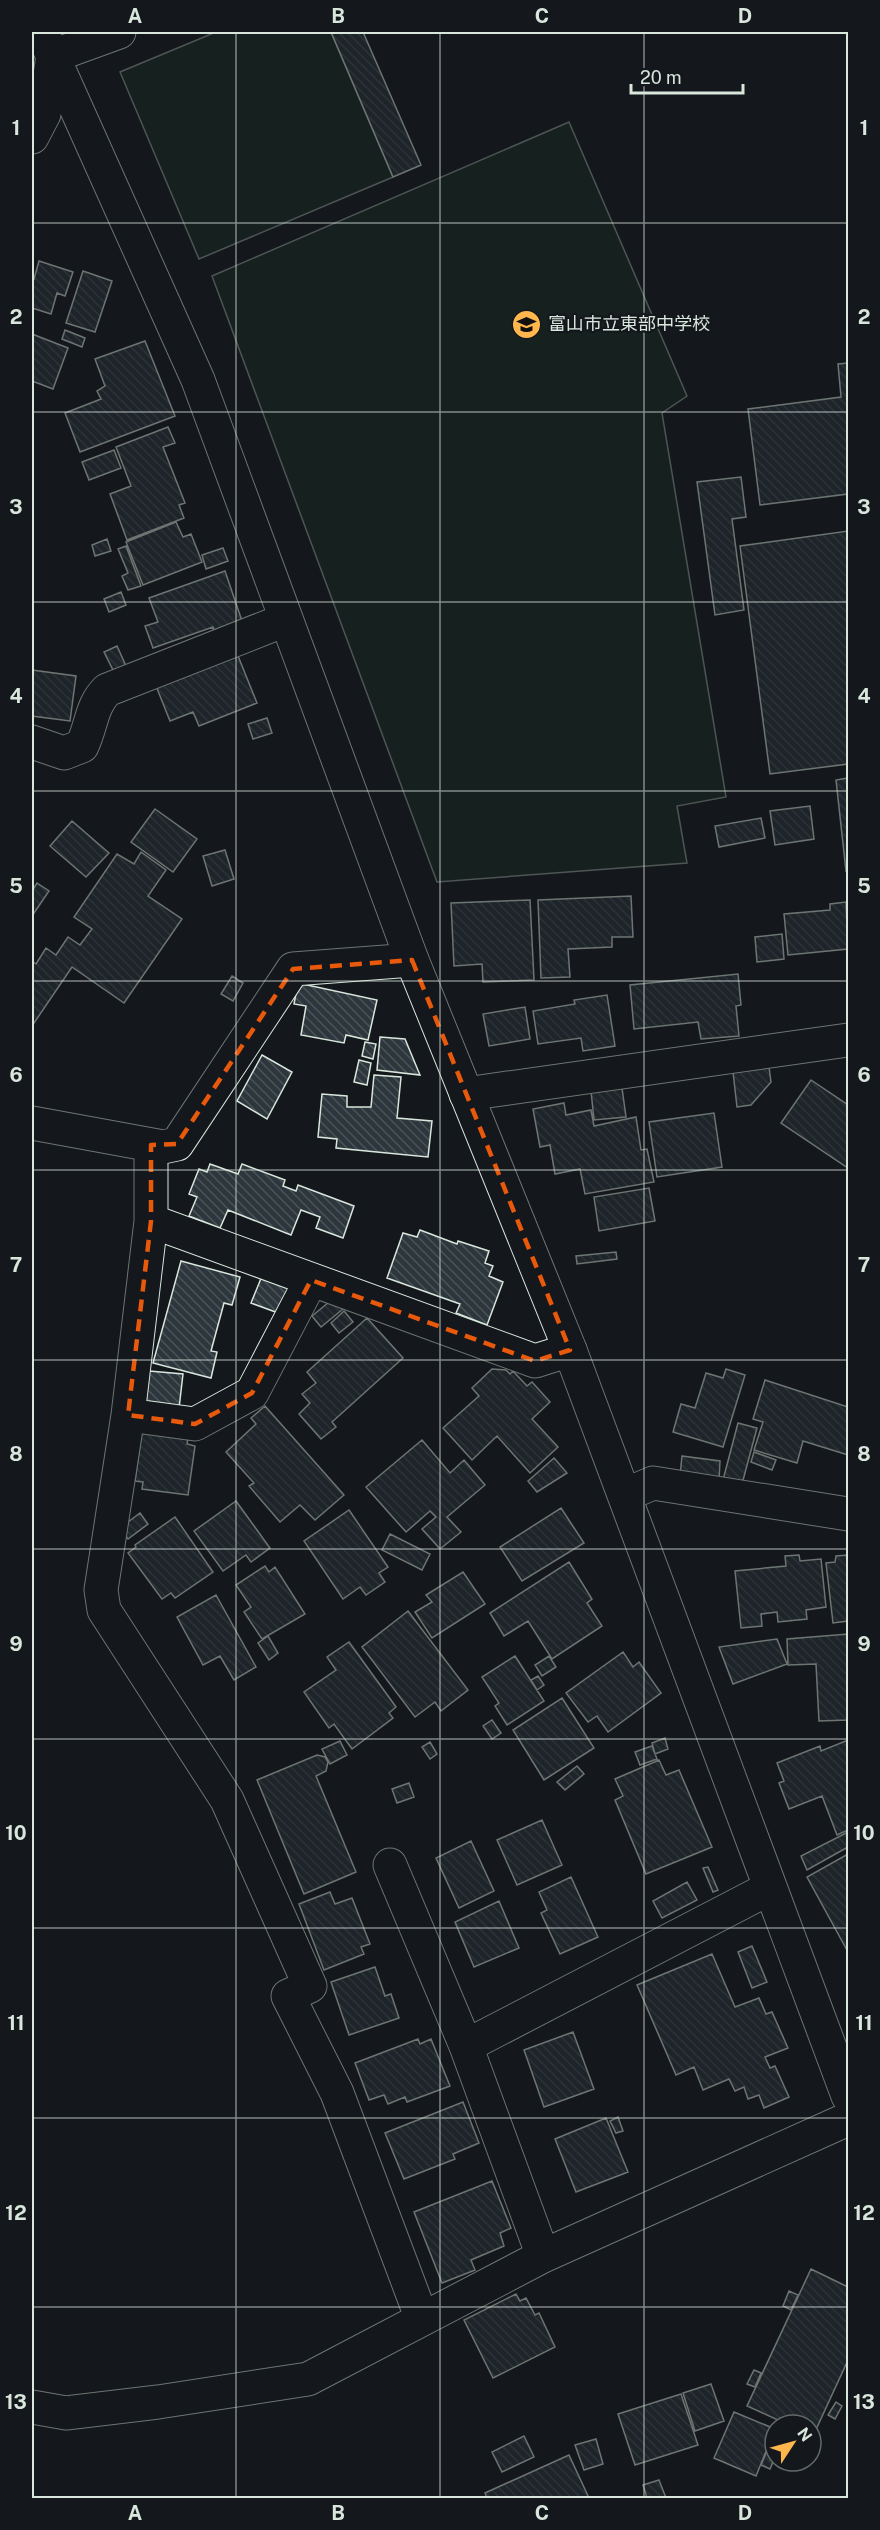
<svg xmlns="http://www.w3.org/2000/svg" width="880" height="2530" font-family="'Public Sans','Noto Sans JP',sans-serif">
<defs>
<pattern id="building-back-hatch" width="6" height="6" patternUnits="userSpaceOnUse" patternTransform="scale(1.5)"><rect width="6" height="6" fill="#2c363c"/><path d="M-1 5l2 2M0 0l6 6M5-1l2 2" fill="none" stroke="#4a5358"/></pattern>
</defs>
<rect width="100%" height="100%" fill="#14181c"/>
<path fill="#1a2d24" stroke="#939e99" stroke-width="1.5" d="M216,32h115l62,145 -194,82 -79,-187z
M569,122l118,274 -25,17 64,384 -49,9 10,57 -250,19 -225,-606z"/>
<path fill="url(#building-back-hatch)" stroke="#d8e6dc" stroke-width="1.5" d="M331,32h32l58,133 -28,12z
M39,261l34,11 -8,24 -8,-3 -6,21 -19,-6v-30l2,1z
M83,271l29,10 -17,51 -29,-9z
M65,330l20,8 -3,9 -20,-8z
M32,334l36,14 -15,41 -21,-8z
M145,341l30,75 -95,36 -15,-39 36,-14 -4,-8 8,-5 -10,-27z
M848,363v131l-88,11 -12,-96 93,-12 -3,-33z
M168,427l7,16 -12,4 22,56 -6,2 5,13 -57,22 -17,-46 21,-8 -15,-39z
M114,450l7,18 -32,12 -7,-18z
M741,477l5,40 -14,2 12,91 -29,5 -18,-133z
M176,522l7,15 8,-3 11,28 -59,23 -17,-43z
M848,531v233l-78,10 -30,-228z
M107,539l4,12 -16,5 -3,-11z
M126,546l15,40 -13,4 -6,-14 6,-3 -10,-24z
M223,548l5,13 -22,8 -4,-14z
M225,571l17,50 -28,10 -1,-4 -60,21 -8,-22 13,-4 -9,-24z
M121,592l5,13 -17,7 -5,-13z
M117,646l9,20 -12,6 -10,-20z
M234,646l23,57 -58,23 -6,-14 -23,9 -16,-40z
M32,670l44,6 -6,45 -38,-5z
M267,718l5,15 -19,6 -5,-15z
M848,778v92l-2,1 -10,-91z
M810,806l4,33 -39,6 -5,-34z
M155,809l42,30 -24,33 -42,-30z
M761,818l4,20 -46,9 -4,-21z
M72,821l37,32 -23,24 -36,-31z
M225,850l9,29 -22,7 -9,-30z
M141,852l25,18 -18,26 34,23 -58,84 -52,-36 -38,56 -2,-2v-60l4,3 10,-16 10,7 12,-18 12,8 12,-16 -18,-12 43,-63 17,10z
M37,883l12,8 -17,25v-25z
M631,896l2,41h-21v10l-44,2 2,28 -29,1 -3,-78z
M530,900l4,80 -51,2 -1,-18 -28,2 -3,-63z
M846,902l2,47 -60,6 -4,-41 46,-4v-6z
M782,934l2,25 -27,3 -2,-25z
M738,974l3,31 -5,1 3,30 -38,3 -3,-17 -64,7 -4,-44z
M232,976l11,7 -10,18 -12,-7z
M298,983l79,17 -9,40 -22,-5 -2,8 -43,-8 5,-29 -12,-2z
M607,995l8,51 -32,5 -2,-13 -43,6 -5,-33 42,-7 -1,-4z
M525,1007l5,32 -41,7 -6,-32z
M380,1037l25,2 15,36 -43,-5z
M365,1042l11,2 -3,15 -11,-3z
M262,1055l30,17 -25,47 -30,-18z
M359,1060l12,3 -4,22 -13,-3z
M769,1067l2,15 -20,23 -14,2 -4,-35z
M374,1075l27,2 -4,41 35,3 -4,36 -92,-9 1,-9 -19,-2 4,-43 25,2v11h24z
M811,1080l37,25v63l-67,-45z
M622,1088l4,29 -32,3 -3,-29z
M564,1103l2,12 25,-5 3,16 42,-9 5,33 6,-1 7,33 -69,12 -5,-25 -25,5 -5,-29 -10,2 -7,-38z
M714,1113l8,54 -65,10 -8,-55z
M210,1164l28,10 4,-10 43,16 -2,6 13,5 2,-6 56,21 -11,32 -27,-10 4,-11 -19,-7 -10,25 -63,-25 -8,18 -31,-12 8,-19 -8,-3 10,-25 8,3z
M649,1188l6,33 -56,10 -5,-34z
M420,1230l37,14 1,-3 31,10 -4,12 8,3 -4,10 14,6 -16,43 -31,-12 4,-9 -73,-26 16,-45 14,4z
M616,1252l1,7 -40,5 -1,-8z
M181,1261l59,16 -8,28 -8,-2 -13,48 6,1 -6,26 -58,-15z
M262,1276l29,12 -10,26 -30,-11z
M334,1298l9,11 -22,18 -9,-11z
M344,1311l9,11 -14,11 -8,-10z
M367,1318l36,40 -71,64 4,5 -15,12 -22,-25 11,-11 -8,-9 14,-11 -9,-11z
M492,1369l14,1 4,4 3,-3 14,15 5,-4 18,20 -18,17 26,28 -28,26 -33,-37 -25,24 -29,-32 36,-32 -7,-8z
M726,1369l19,6 -22,72 -50,-15 8,-28 14,4 11,-35 17,5z
M149,1371l34,3 -5,43 -40,-3 3,-22h6z
M765,1380l83,27v48l-45,-14 -6,22 -43,-13 9,-28 -10,-3z
M265,1406l79,89 -29,25 -15,-15 -20,17 -31,-36 5,-3 -28,-31 30,-28 -5,-6z
M738,1423l19,5 -15,56 -19,-4z
M143,1425l46,7 -2,12 8,2 -7,49 -46,-6 1,-7 -8,-1z
M422,1440l28,33 14,-13 21,25 -38,32 14,15 -21,17 -18,-20 14,-12 -6,-6 -24,21 -40,-45z
M754,1452l22,8 -4,10 -21,-8z
M682,1456l38,5 -1,20 -39,-5z
M554,1458l13,15 -30,19 -9,-11z
M236,1501l34,47 -19,14 -5,-7 -23,16 -29,-40z
M561,1508l23,35 -62,38 -22,-34z
M349,1510l39,57 -9,6 6,9 -19,13 -6,-8 -17,12 -39,-58z
M140,1513l8,11 -20,15 -8,-11z
M175,1517l38,55 -38,26 -4,-5 -9,6 -34,-46 8,-6 -1,-2z
M390,1534l40,20 -8,16 -40,-20z
M799,1555l1,6 21,-2 5,48 -20,3 1,9 -29,3 -1,-10 -16,2 1,12 -21,2 -6,-57 51,-5 -1,-10z
M848,1555v66l-15,2 -7,-60 9,-1 1,-6z
M569,1562l23,37 -5,4 15,23 -50,33 -24,-38 -24,15 -14,-23z
M265,1566l4,6 6,-5 30,47 -43,25 -18,-27 7,-5 -15,-22z
M463,1572l22,32 -53,34 -17,-26 17,-10 -6,-7z
M216,1595l40,72 -22,13 -14,-24 -17,9 -26,-48z
M408,1611l60,79 -27,21 -6,-9 -20,15 -53,-70z
M848,1634v86l-29,1 -3,-57 -28,1 -1,-26z
M268,1636l10,17 -9,7 -11,-17z
M777,1639l10,25 -54,20 -14,-37z
M349,1642l47,65 -7,6 4,5 -41,31 -18,-25 -5,4 -25,-36 32,-22 -9,-13z
M623,1652l10,15 6,-5 22,31 -53,39 -11,-16 -9,6 -22,-29z
M515,1656l29,45 -37,24 -12,-19 4,-3 -17,-26z
M549,1656l7,11 -14,9 -7,-11z
M538,1676l6,9 -7,5 -6,-10z
M562,1698l32,50 -50,32 -31,-50z
M492,1720l9,13 -9,6 -9,-13z
M665,1738l3,11 -13,5 -3,-11z
M848,1740v90l-11,5 -15,-39 -33,13 -10,-26 5,-2 -7,-18 43,-17 1,5z
M340,1741l7,14 -17,9 -8,-15z
M430,1742l7,12 -7,5 -8,-12z
M652,1746l5,13 -17,6 -5,-13z
M317,1755l8,2 3,5 -2,9 -10,5 40,96 -52,22 -47,-114z
M659,1760l7,15 13,-5 33,77 -66,27 -31,-74 8,-4 -8,-17z
M577,1766l7,8 -19,16 -8,-8z
M409,1783l5,14 -17,6 -5,-14z
M542,1820l20,45 -45,20 -20,-45z
M848,1832v15l-41,23 -6,-14z
M471,1841l23,50 -35,17 -23,-50z
M848,1854v98l-41,-75z
M708,1867l10,23 -5,2 -10,-24z
M571,1877l27,60 -38,17 -19,-41 6,-3 -8,-18z
M687,1882l10,18 -35,18 -9,-17z
M330,1892l5,12 17,-6 18,46 -9,3 3,7 -40,16 -25,-66z
M499,1901l20,47 -45,19 -19,-45z
M752,1946l15,36 -15,6 -14,-36z
M712,1954l23,53 24,-9 7,16 6,-2 16,36 -23,9 5,11 5,-2 14,31 -25,11 -5,-13 -11,4 -4,-12 -9,4 -6,-12 -26,11 -9,-23 -18,8 -39,-90z
M375,1967l10,29 6,-2 8,24 -50,17 -18,-53z
M573,2032l21,57 -50,18 -20,-57z
M418,2039l2,5 11,-5 19,47 -43,16 -2,-5 -17,7 -4,-9 -15,5 -14,-37z
M463,2102l16,41 -26,11 2,5 -51,20 -19,-46z
M618,2117l5,14 -7,2 -6,-12z
M606,2118l22,54 -52,20 -21,-53z
M492,2181l19,47 -11,5 4,13 -33,14 4,10 -33,13 -28,-71z
M811,2269l37,18v73l-35,76 -2,-11h-22l-42,-19z
M789,2291l9,4 -7,15 -8,-4z
M516,2294l4,7 6,-3 9,17 4,-2 16,34 -62,31 -29,-58z
M754,2370l7,3 -6,14 -8,-3z
M711,2384l13,37 -29,10 -12,-38z
M681,2394l17,51 -63,20 -17,-51z
M836,2402l6,4 -7,13 -7,-4z
M734,2412l41,17 -19,47 -42,-18z
M524,2436l10,21 -32,15 -10,-20z
M773,2437l2,20 -5,12 -9,-4z
M596,2439l7,25 -19,6 -9,-25z
M569,2455l20,43h-102l-2,-5z
M659,2480l7,18h-19l-4,-13z"/>
<g fill="none" stroke-linecap="round" stroke-linejoin="round">
<defs>
<path id="street" d="M32,137l12,-23 9,-58 66,-24
M32,742l32,11 18,-7c10,-21 9,-40 25,-56l178,-70
M466,1094l382,-54
M32,1123l131,24 14,-3 116,-175 119,-9
M151,1145v76l-23,194 -27,175 3,20 123,190 83,186 -22,10 49,97 85,226
M151,1221l384,140 35,-11
M128,1415l67,9 57,-31 59,-113
M625,1495l28,-12 195,31
M390,1865l76,181 77,210
M466,2046l304,-158
M32,2407l34,6 92,-11 150,-23 235,-123 305,-137"/>
<path id="secondary" d="M42,32l156,348 214,580 158,390 278,746"/>
</defs>
<use href="#street" stroke="#d8e6dc" stroke-width="35"/>
<use href="#secondary" stroke="#d8e6dc" stroke-width="35"/>
<use href="#street" stroke="#14181c" stroke-width="33"/>
<use href="#secondary" stroke="#14181c" stroke-width="33"/>
</g>
<path d="M0 0H880V2530H0ZM412,960l158,390 -35,11 -224,-81 -59,113 -57,31 -67,-9 23,-194v-76l26,-1 116,-175z" fill="#14181c" fill-opacity=".55" fill-rule="evenodd"/>
<path fill="none" stroke="#e8590c" stroke-width="4.5" stroke-dasharray="12 8" stroke-linejoin="round" d="M412,960l158,390 -35,11 -224,-81 -59,113 -57,31 -67,-9 23,-194v-76l26,-1 116,-175z"/>
<path fill="none" stroke="#d8e6dc" stroke-width="1.5" stroke-opacity="0.55" d="M236,32v2466M440,32v2466M644,32v2466M32,223h816M32,412h816M32,602h816M32,791h816M32,981h816M32,1170h816M32,1360h816M32,1549h816M32,1739h816M32,1928h816M32,2118h816M32,2307h816"/>
<defs>
<symbol id="school-disc" viewBox="-11 -11 22 22"><circle r="9.5" fill="#ffb74d" stroke="#14181c"/><path d="M0-5L7-2L0 1L-7-2ZM-4 1L0 2.5L4 1V4Q0 6-4 4Z" fill="#111"/></symbol>
</defs>
<g fill-rule="evenodd">
<use href="#school-disc" x="510" y="308" width="33" height="33"/>
</g>
<g text-anchor="middle" stroke-width="4.5" stroke-linejoin="round" paint-order="stroke">
<g font-size="18" fill="#d8e6dc" stroke="#14181c" text-anchor="start">
<text x="548" y="330">富山市立東部中学校</text>
</g>
</g>
<rect width="880" height="2530" fill="none" stroke="#14181c" stroke-width="66"/>
<g transform="translate(793 2443) rotate(54)"><circle r="28" fill="#14181c" stroke="#626a69" stroke-width="1.5"/>
<path d="M0-4.5L10 22L0 15L-10 22Z" fill="#ffb74d"/>
<text y="-9" font-size="16" font-weight="bold" text-anchor="middle" fill="#d8e6dc">N</text>
</g>
<path d="M631 84v9h112v-9" fill="none" stroke="#d8e6dc" stroke-width="3"/>
<text x="640" y="84" font-size="18" fill="#d8e6dc" stroke="#14181c" stroke-width="4.5" paint-order="stroke">20 m</text>
<rect x="33" y="33" width="814" height="2464" fill="none" stroke="#d8e6dc" stroke-width="2"/>
<g font-size="20" text-anchor="middle" font-weight="bold" fill="#d8e6dc">
<text x="135" y="23">A</text>
<text x="338" y="23">B</text>
<text x="542" y="23">C</text>
<text x="745" y="23">D</text>
<text x="16" y="135">1</text>
<text x="864" y="135">1</text>
<text x="16" y="324">2</text>
<text x="864" y="324">2</text>
<text x="16" y="514">3</text>
<text x="864" y="514">3</text>
<text x="16" y="703">4</text>
<text x="864" y="703">4</text>
<text x="16" y="893">5</text>
<text x="864" y="893">5</text>
<text x="16" y="1082">6</text>
<text x="864" y="1082">6</text>
<text x="16" y="1272">7</text>
<text x="864" y="1272">7</text>
<text x="16" y="1461">8</text>
<text x="864" y="1461">8</text>
<text x="16" y="1651">9</text>
<text x="864" y="1651">9</text>
<text x="16" y="1840">10</text>
<text x="864" y="1840">10</text>
<text x="16" y="2030">11</text>
<text x="864" y="2030">11</text>
<text x="16" y="2220">12</text>
<text x="864" y="2220">12</text>
<text x="16" y="2409">13</text>
<text x="864" y="2409">13</text>
<text x="135" y="2520">A</text>
<text x="338" y="2520">B</text>
<text x="542" y="2520">C</text>
<text x="745" y="2520">D</text>
</g>
</svg>
